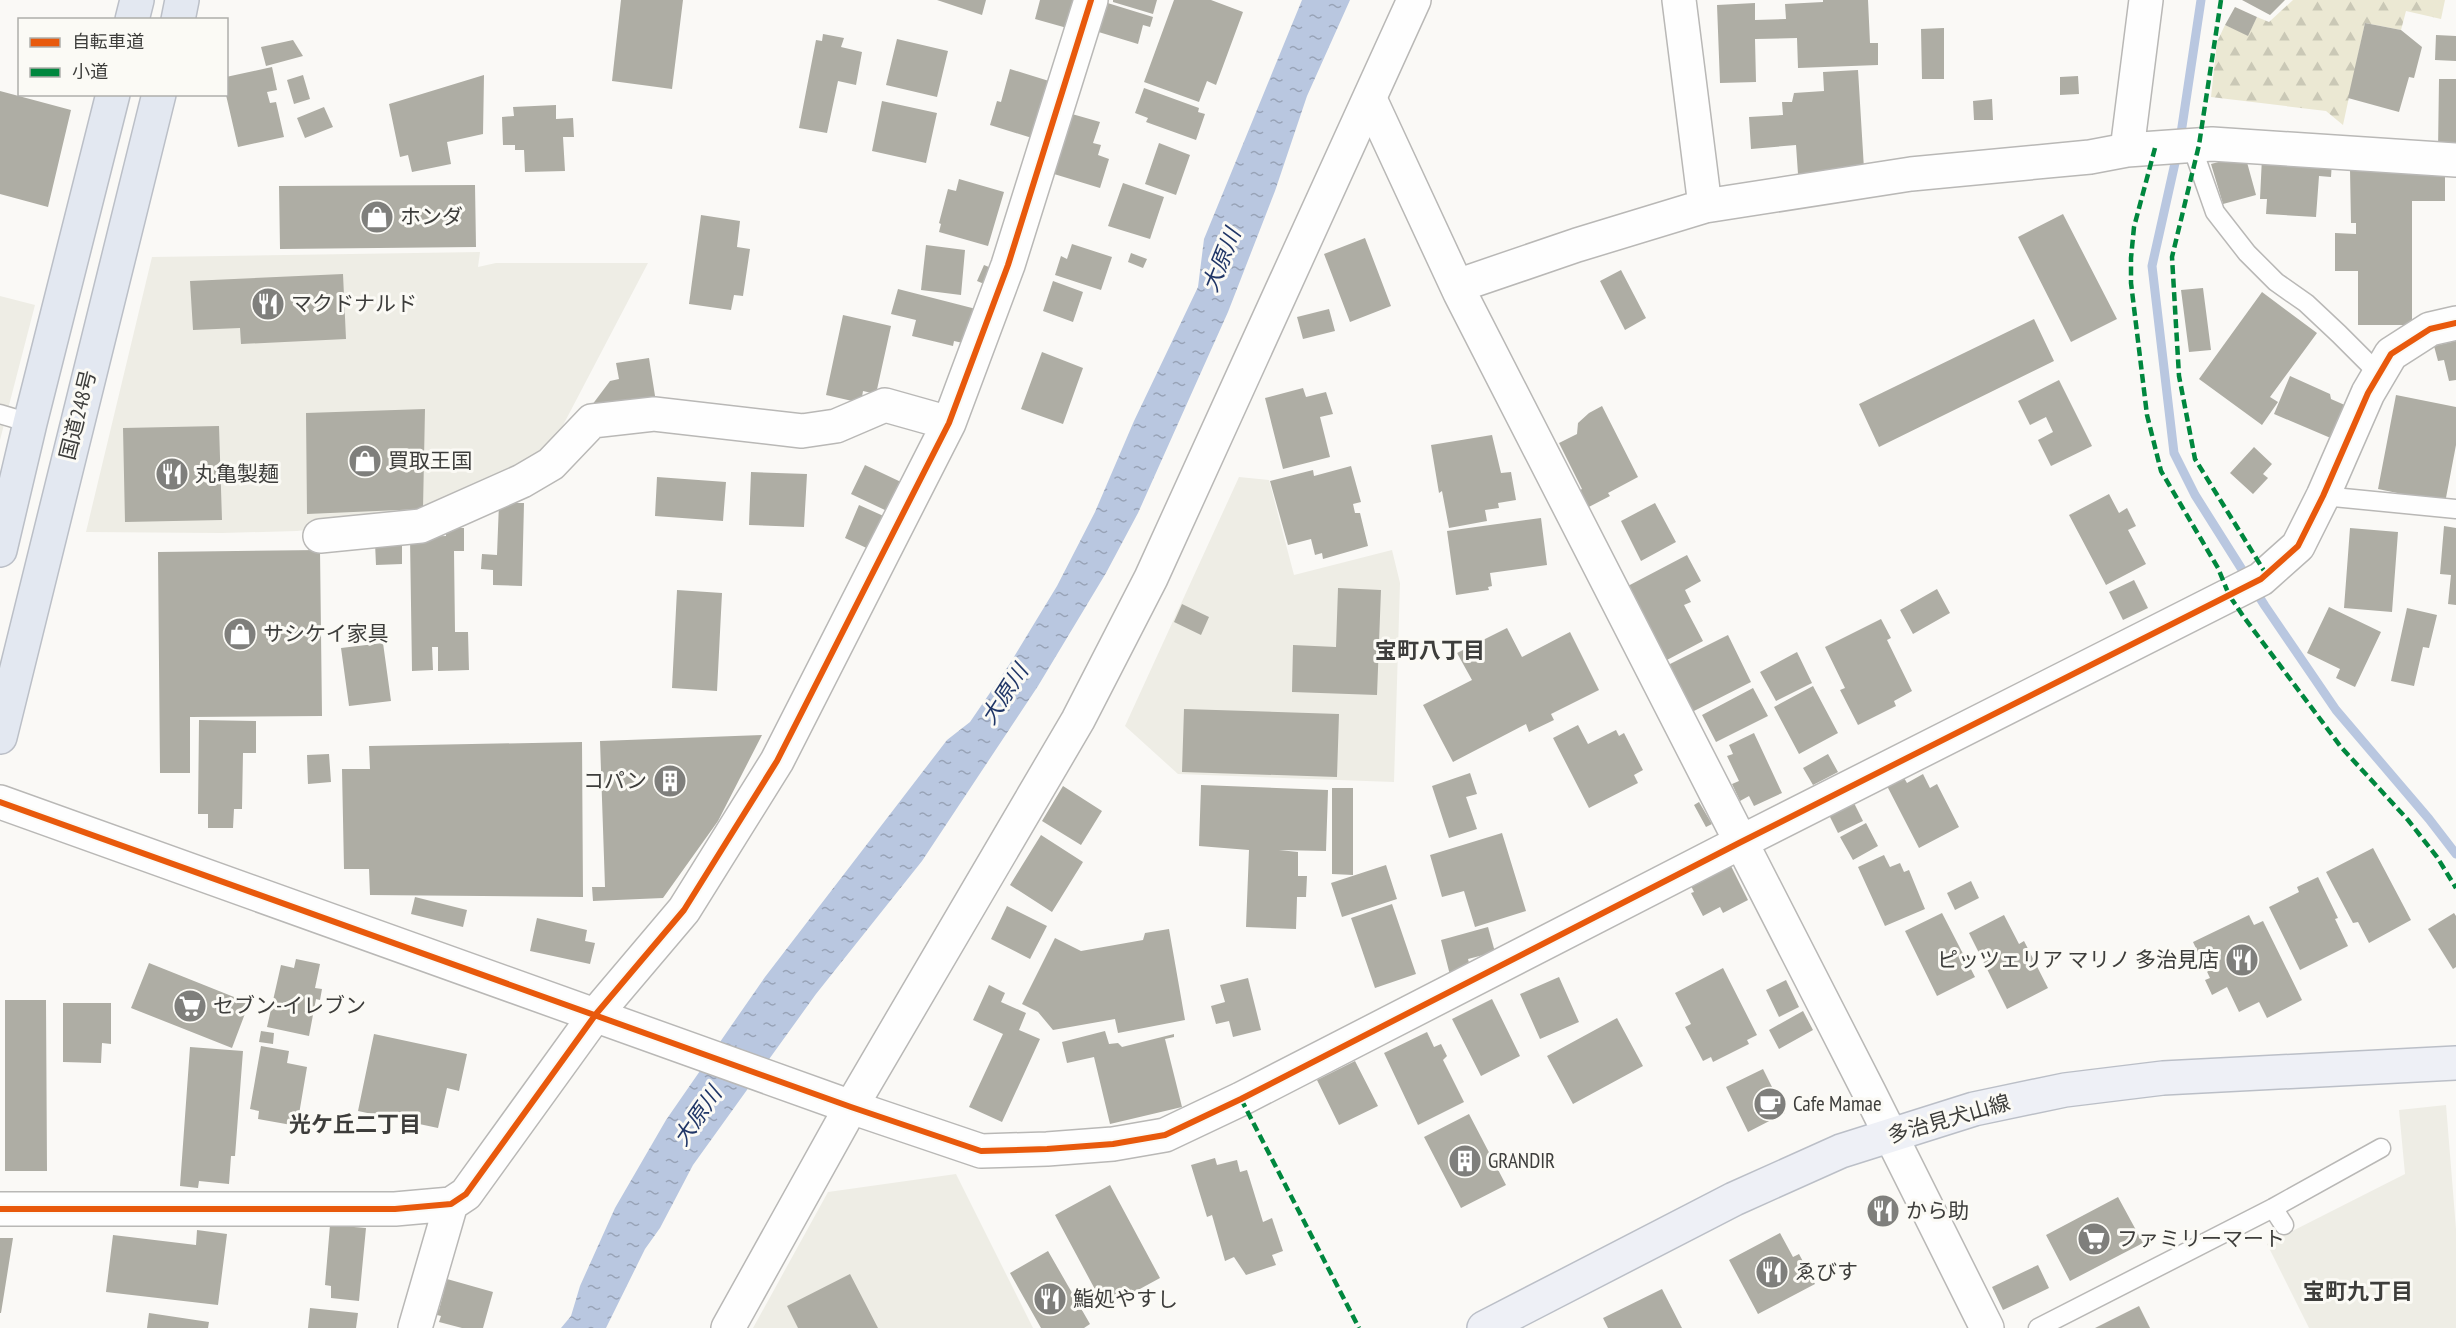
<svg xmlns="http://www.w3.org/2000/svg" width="2456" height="1328" font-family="'PT Sans Narrow','Noto Sans JP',sans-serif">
<defs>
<pattern id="forest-firs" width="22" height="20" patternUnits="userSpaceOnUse" patternTransform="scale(1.5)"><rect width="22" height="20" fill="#ebe8d3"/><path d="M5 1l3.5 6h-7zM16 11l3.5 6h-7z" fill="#cac8b6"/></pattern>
<pattern id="water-ripples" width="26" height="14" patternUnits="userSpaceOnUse" patternTransform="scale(1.5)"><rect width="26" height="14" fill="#b9c7e0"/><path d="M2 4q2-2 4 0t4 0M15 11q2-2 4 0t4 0" fill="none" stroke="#98a3b7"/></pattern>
</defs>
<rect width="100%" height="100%" fill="#faf9f6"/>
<path fill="#eeede5" d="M480,252l-2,15 18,-4h152l-88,168 -43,47 -108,41 -112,12 -75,2 -136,-1 66,-275z
M0,296l35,9 -35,135z
M1239,477l30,3 25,95 98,-25 8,33 -6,199 -216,-8 -53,-48z
M2446,1105l10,124v99h-147l-42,-84 138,-70 -6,-64z
M956,1174l77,154h-280l75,-136z"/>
<path fill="url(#forest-firs)" d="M2293,0h152l-4,19 -35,-8 -5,19 -36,-7 -22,102 -17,-14 -115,-14 6,-55 8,-17 23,10 9,-18 12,5z"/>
<path fill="url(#water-ripples)" d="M1302,0h48l-43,96 -32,95 -47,121 -90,201 -32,60 -68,113 -116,175 -106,133 -123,171 -33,63 -15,21 -39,79h-45l10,-12 9,-30 35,-78 51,-88 99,-143 182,-237 23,-18 39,-57 48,-79 38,-74 39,-91 64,-134 6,-48z"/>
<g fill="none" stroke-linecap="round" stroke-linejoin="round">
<path stroke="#b9c7e0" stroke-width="9" d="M2180,140l21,-140
M2177,154l-25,112 22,187 21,42 70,111 71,104 93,109 27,35"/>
</g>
<path fill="#aeada4" d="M621,0h62l-11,89 -60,-8z
M937,0h49l-4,15z
M1040,0h35l-8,28 -32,-9z
M1113,0h44l-4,14 -40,-12z
M1174,0h37l32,12 -27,73 -9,-4 -8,21 -55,-20z
M1823,0h45l2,43h8v22l-80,3 -1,-30 -42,1 1,43 -36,1 -3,-78 38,-2v17l31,-1 -1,-15 38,-2z
M2242,0h43l-15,15z
M1101,1l52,16 -3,10 -7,-2 -5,19 -46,-14z
M2235,7l22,10 -9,19 -23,-11z
M2365,23l36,7 21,17 -8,31 -5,-1 -10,35 -51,-14z
M1944,28v51h-22l-1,-50z
M823,34l21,4 -3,9 21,5 -6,33 -18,-4 -11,52 -28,-5 17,-88 6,1z
M2436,35l20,1v25l-21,-1z
M897,39l51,12 -11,46 -51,-12z
M293,40l10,16 -37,10 -5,-19z
M272,67l5,23 -10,2 3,11 6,-1 8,35 -46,10 -12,-52v-18z
M1010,69l39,12 -17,57 -42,-13 7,-24 4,1z
M1858,70l6,99 -66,5 -2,-29 -45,4 -2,-32 34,-2 -1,-13h10l2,-9 30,-2 -1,-19z
M303,75l7,24 -16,5 -7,-24z
M484,75l-1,59 -36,8 4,22 -39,8 -4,-17 -8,2 -11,-53z
M2078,76l1,18 -19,1v-18z
M2439,79h17v72h-18z
M1144,88l55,20 -1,4 7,2 -9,26 -50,-18 2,-4 -13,-5z
M0,91l71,19 -23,97 -48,-13z
M1992,99l1,21h-19l-1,-19z
M882,101l55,12 -11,50 -54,-12z
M556,105v14l17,-1 1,19h-11l2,34 -40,1 -1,-22h-9v-5h-12l-1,-28 12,-1 -1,-9z
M324,107l9,20 -28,11 -8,-20z
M1072,114l28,8 -7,21 8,2 -3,10 11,4 -9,29 -46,-14z
M1159,143l31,12 -14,40 -31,-11z
M2245,155l11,40 -33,9 -12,-40z
M2262,157l70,5 -1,15 -12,-1 -3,41 -50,-3 1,-15h-7z
M2350,169h95v32h-33v124h-54v-54h-23v-38l21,1v-11h-5z
M959,179l45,13 -16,54 -49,-14 2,-8 -2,-1 9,-34 8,2z
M1123,183l41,14 -14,42 -42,-13z
M475,185l1,62 -196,2 -1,-63z
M2063,214l54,105 -46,23 -53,-105z
M701,215l39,6 -3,26 13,2 -7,47 -9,-1 -3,15 -42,-6z
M1365,238l26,68 -41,16 -26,-68z
M1072,244l40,13 -11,33 -46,-15 6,-19 6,3z
M926,245l39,5 -4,45 -40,-5z
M1131,253l16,6 -4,9 -15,-6z
M984,265l12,5 -7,16 -12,-5z
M1621,270l25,48 -21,12 -25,-49z
M343,274l3,65 -105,5 -1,-16 -47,2 -3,-49z
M1053,281l30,11 -10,30 -30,-11z
M2203,288l8,62 -22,2 -8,-62z
M898,289l78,20 -9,35 -13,-3 -1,5 -41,-10 4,-16 -25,-6z
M2262,292l55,41 -47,64 8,5 -16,23 -63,-46z
M1329,309l6,22 -32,8 -6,-22z
M843,315l48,11 -15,68 -13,-3 -2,12 -35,-8z
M2034,319l20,42 -175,86 -20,-43z
M2456,341v39l-7,1 -5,-21 -6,1 -4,-15z
M1042,352l41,16 -20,56 -42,-15z
M649,358l7,44 -70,11 24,-32 9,-2 -3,-16z
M2290,376l40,18 1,5 16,7 -14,33 -59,-25z
M2059,380l33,66 -41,20 -13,-26 15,-8 -7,-15 -16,8 -12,-24z
M1303,388l3,9 20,-5 7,22 -13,3 10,40 -47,12 -18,-71z
M2396,395l60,12v38l-11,58 -67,-14z
M1602,406l36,71 -30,16 2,3 -27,14 -9,-17 8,-4 -23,-46 18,-9 1,-11 11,-10z
M425,409l-2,100 -116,5 -1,-101z
M219,426l3,94 -97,2 -2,-94z
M1492,435l9,38 10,-1 5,28 -18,3 1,5 -14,2 2,11 -38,7 -7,-37 -3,2 -8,-48z
M2254,447l18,17 -9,10 5,4 -15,16 -23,-21z
M865,465l36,17 -14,29 -36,-17z
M1351,466l10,36 -8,2 2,9h5l8,33 -45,13 -1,-6 -7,2 -4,-16 -23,6 -18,-64 43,-11 1,6z
M751,472l56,2 -3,53 -55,-2z
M657,477l69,5 -3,39 -68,-5z
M2109,494l10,19 8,-5 9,18 -8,4 18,34 -40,21 -37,-70z
M499,503h25l-2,83 -29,-1v-15l-12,-1 1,-15 15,1z
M1655,503l21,39 -35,19 -20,-40z
M859,505l29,13 -15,33 -28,-13z
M1541,518l6,47 -57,8 2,13 -4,1 1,3 -33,5 -9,-64z
M2444,526l12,2v77l-8,-1 3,-29 -11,-1z
M446,528h18v23h-10l1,81h13l1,38 -31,1v-24h-6l1,23 -21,1 -2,-134 36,-1z
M2350,528l48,4 -6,80 -48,-4z
M402,542v22l-26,1 -1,-22z
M320,550l2,166 -132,1v56h-30l-2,-221z
M1687,555l14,26 -16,9 6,12 -7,3 19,36 -38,20 -39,-74z
M2134,580l14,28 -25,12 -14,-28z
M1338,588l43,2 -4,105 -85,-3 1,-47 43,2z
M1937,589l13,24 -37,21 -13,-24z
M677,590l45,3 -5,98 -45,-3z
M1182,604l27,13 -8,18 -27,-13z
M2329,607l52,25 -26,55 -19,-9 4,-9 -33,-16z
M2407,608l30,7 -8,33 -6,-1 -9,39 -23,-5z
M1881,619l10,19 -4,2 25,51 -18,10 2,5 -38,19 -18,-35 5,-2 -20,-41z
M1507,628l15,29 48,-25 29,58 -48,24 3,6 -25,12 -3,-8 -73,38 -30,-57 49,-25 -15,-27z
M1728,635l23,47 -61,31 -24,-47z
M383,643l8,58 -42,5 -8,-58z
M1797,652l15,31 -36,18 -16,-29z
M1813,686l25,47 -39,21 -25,-47z
M1753,688l15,28 -52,26 -14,-27z
M1184,709l155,5 -2,63 -155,-5z
M199,720l57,1v32h-13l-1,56h-8l-1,19h-25v-14h-10z
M1578,725l10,19 28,-14 3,6 5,-3 19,37 -9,5 4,8 -49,25 -36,-70z
M1754,733l28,60 -28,13 -5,-10 -9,5 -8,-17 7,-3 -12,-25 6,-2 -4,-9z
M762,735l-44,86 -55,77 -70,3 -1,-14h13l-5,-146z
M582,742l1,155 -213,-2 -1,-26h-25l-2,-100h28l-1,-23z
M329,754l2,28 -23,2 -1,-29z
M1828,754l10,18 -25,13 -10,-17z
M1470,773l7,21 -11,3 11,32 -28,9 -17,-52z
M1923,774l7,14 7,-4 22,43 -40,21 -33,-64 17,-8 4,7z
M1201,785l127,5 -2,61 -47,-1 19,2v24h9l-1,21h-9l-1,32 -50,-2 3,-77 -50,-4z
M1063,786l39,25 -21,34 -39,-24z
M1332,788h21v87l-21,-1z
M1699,802l13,22 -6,3 -12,-22z
M1854,803l9,18 -25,12 -9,-18z
M1866,823l12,23 -25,14 -13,-23z
M1502,833l24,78 -51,16 -11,-36 -22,6 -12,-42z
M1041,835l42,27 -31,50 -42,-27z
M2373,848l38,72 -42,23 -11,-21 -5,1 -27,-51z
M1884,855l6,12 10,-4 4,9 5,-2 16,39 -40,17 -27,-59z
M1730,864l18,36 -25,13 -3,-6 -17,9 -12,-23 3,-1 -4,-8z
M1386,865l11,34 -55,18 -11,-34z
M2318,877l20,41 -3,1 13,27 -48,24 -31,-63 30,-15 -2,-5z
M1971,881l8,17 -24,12 -8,-17z
M415,897l52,13 -4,17 -52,-13z
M1392,904l24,70 -41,14 -24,-70z
M1007,906l40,20 -17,33 -39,-20z
M1942,913l33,64 -38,19 -32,-65z
M2454,913l2,3v51l-3,2 -25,-40z
M2004,915l15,29 5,-3 24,47 -41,21 -38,-76z
M2249,915l5,10 9,-4 39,79 -35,18 -8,-16 -20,10 -12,-25 -15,8 -7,-15 5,-2 -17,-36z
M537,918l50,12 -2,11 10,2 -5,21 -60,-13z
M1488,927l7,25 -27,7 3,11 -21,5 -9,-35z
M1169,929l16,91 -67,13 -3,-14 -62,11 -15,-18 -16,-8 33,-66 26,13 62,-11 2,-7z
M296,959l24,5 -5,24 7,1 -2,11 -4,-1 -7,37 -42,-9 14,-62 13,3z
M149,963l100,40 -17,45 -101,-40z
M1723,968l34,67 -10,5 2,4 -36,18 -2,-5 -8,4 -18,-34 6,-3 -16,-31z
M1559,977l20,45 -39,17 -20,-45z
M1248,978l13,52 -28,7 -4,-16 -13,3 -5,-18 14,-4 -5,-17z
M1786,980l13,27 -20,10 -13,-27z
M989,985l16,8 -4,9 25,11 -7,17 21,9 -38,83 -33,-15 34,-73 -30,-14z
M1492,999l28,57 -39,20 -29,-57z
M5,1000h41l1,171h-42z
M63,1003h48v41l-9,-1 -1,20 -38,-1z
M1803,1011l10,19 -34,19 -10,-19z
M1617,1018l26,48 -70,38 -26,-48z
M261,1031l13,2 -1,11 -14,-2z
M1105,1031l4,13 9,-1 4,4 52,-13v3l-9,2 17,68 -72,17 -16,-67 -27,6 -5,-21z
M1427,1032l7,15 7,-3 6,12 -4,4 21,42 -46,23 -34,-72z
M374,1034l93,20 -8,37 -12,-3 -9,40 -80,-17z
M261,1046l28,5 -2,12 20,4 -10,59 -39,-7 1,-8 -9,-2z
M190,1047l53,4 -8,105h-4l-2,28 -30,-3 -1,7 -18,-2z
M1355,1061l23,45 -39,19 -22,-45z
M1763,1069l22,44 -37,19 -22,-45z
M1469,1114l37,71 -45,23 -37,-71z
M1215,1158l2,7 20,-5 3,12 7,-2 16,52 9,-4 11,33 -11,4 4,10 -30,10 -12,-18 -9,4 -13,-46 -5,2 -16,-52z
M1110,1185l50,93 -55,30 -50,-93z
M2118,1197l25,46 -73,38 -24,-46z
M1889,1200l7,15 -18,8 -7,-16z
M330,1225l36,3 -7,73 -28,-3v-12l-6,-1z
M197,1230l30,4 -9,71 -112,-13 7,-57 83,10z
M1780,1233l13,24 6,-3 16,30 -57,30 -29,-54z
M0,1238h13l-12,75h-1z
M1048,1251l42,73 -6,4h-43l-31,-55z
M2038,1265l11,23 -46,22 -11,-23z
M850,1274l28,54h-80l-11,-22z
M447,1279l46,13 -10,36h-21l-23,-6 2,-6 -8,-2 1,-5 5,1z
M1662,1289l20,39h-74l-5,-10z
M2139,1306l11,22h-55z
M310,1308l48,5 -2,15h-48z
M149,1313l60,9 -1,6h-61z"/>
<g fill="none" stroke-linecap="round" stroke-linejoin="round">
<defs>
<path id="lane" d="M2196,158l19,54 32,41 29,29 30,21 33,31 40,40
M0,414l30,9
M2323,496l133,13
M2273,1208l11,17
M2038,1328l235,-120 108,-60"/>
<path id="street" d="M1679,0l26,206
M1370,99l90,194 409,799 118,236
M2127,150l19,-150
M1457,286l120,-41 128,-39 206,-32 179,-17 37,-7 85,-6 244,16
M320,536l101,-10 101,-45 29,-17 41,-43 62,-7 148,17 34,-5 49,-21 64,18
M851,1107l130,44 66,-2 66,-5 52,-9 76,-36 500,-257 520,-263 37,-33 25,-50 45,-103 23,-39 39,-25 26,-6
M0,1209h395l56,-5 15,-10 130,-180 88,-104 93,-149 172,-338 59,-158 83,-265
M415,1328l36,-124"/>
<path id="secondary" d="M0,802l851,305
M728,1328l123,-221 227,-387 73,-142 263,-578"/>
<path id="primary" d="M1484,1328l250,-129 107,-48 133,-42 91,-19 98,-12 293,-15"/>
<path id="highway" d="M132,20l5,-20
M178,20l4,-20
M0,550l30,-127 83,-329
M0,737l159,-643"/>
</defs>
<use href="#lane" stroke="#b9b8b6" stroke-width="21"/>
<use href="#street" stroke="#b9b8b6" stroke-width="36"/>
<use href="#secondary" stroke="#b9b8b6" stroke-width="36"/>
<use href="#primary" stroke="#bbbfc7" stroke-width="36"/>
<use href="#highway" stroke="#bbbfc7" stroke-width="36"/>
<use href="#lane" stroke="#fefefe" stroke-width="18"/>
<use href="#street" stroke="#fefefe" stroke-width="33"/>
<use href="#secondary" stroke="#fefefe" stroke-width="33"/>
<use href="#primary" stroke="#eef0f6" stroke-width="33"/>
<use href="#highway" stroke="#e3e8f1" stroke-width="33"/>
<path stroke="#00873e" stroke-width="4.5" stroke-dasharray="9 4.5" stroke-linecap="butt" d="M2221,0l-22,145 -27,112 7,119 16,83 71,115
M2155,148l-21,79 -3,31v25l16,132 14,56 57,97 11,27 14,21 98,131 67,73 29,37 19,31
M1241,1099l118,229"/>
<defs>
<path id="cycleway" d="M0,802l851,305 130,44 66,-2 66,-5 52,-9 76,-36 500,-257 520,-263 37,-33 25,-50 45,-103 23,-39 39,-25 26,-6
M0,1209h395l56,-5 15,-10 130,-180 88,-104 93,-149 172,-338 59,-158 83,-265"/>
</defs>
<use href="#cycleway" stroke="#fbfaf5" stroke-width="10"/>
<use href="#cycleway" stroke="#e8590c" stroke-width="6"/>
</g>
<defs>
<symbol id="shop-disc" viewBox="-11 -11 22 22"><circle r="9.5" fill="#7f7f7c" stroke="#fbfaf5"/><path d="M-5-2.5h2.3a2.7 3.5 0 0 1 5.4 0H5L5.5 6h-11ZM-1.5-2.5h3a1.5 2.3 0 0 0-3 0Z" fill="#fff"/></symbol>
<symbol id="restaurant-disc" viewBox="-11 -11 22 22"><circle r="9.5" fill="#7f7f7c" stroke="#fbfaf5"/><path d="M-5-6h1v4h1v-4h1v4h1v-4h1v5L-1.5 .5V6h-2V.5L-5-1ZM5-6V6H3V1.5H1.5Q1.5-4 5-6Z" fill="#fff"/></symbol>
<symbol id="building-disc" viewBox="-11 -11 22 22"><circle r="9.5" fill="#7f7f7c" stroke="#fbfaf5"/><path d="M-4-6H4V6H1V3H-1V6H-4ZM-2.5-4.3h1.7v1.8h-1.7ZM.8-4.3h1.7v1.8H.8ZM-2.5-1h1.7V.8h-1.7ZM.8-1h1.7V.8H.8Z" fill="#fff"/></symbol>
<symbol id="supermarket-disc" viewBox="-11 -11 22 22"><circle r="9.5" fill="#7f7f7c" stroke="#fbfaf5"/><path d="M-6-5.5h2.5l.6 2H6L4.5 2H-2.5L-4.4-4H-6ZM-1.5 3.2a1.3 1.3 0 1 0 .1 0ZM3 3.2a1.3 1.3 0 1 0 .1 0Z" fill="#fff"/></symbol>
<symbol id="cafe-disc" viewBox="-11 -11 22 22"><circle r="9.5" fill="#7f7f7c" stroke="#fbfaf5"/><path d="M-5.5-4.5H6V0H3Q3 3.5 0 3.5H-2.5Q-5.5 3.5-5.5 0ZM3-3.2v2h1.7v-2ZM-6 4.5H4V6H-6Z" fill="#fff"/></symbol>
</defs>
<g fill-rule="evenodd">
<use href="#shop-disc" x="358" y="198" width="38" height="38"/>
<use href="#restaurant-disc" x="249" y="285" width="38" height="38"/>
<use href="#shop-disc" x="346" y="442" width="38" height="38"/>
<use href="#restaurant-disc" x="153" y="455" width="38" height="38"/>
<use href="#shop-disc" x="221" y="615" width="38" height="38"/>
<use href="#building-disc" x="651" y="762" width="38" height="38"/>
<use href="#restaurant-disc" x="2223" y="941" width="38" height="38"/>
<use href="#supermarket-disc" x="171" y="987" width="38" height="38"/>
<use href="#cafe-disc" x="1751" y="1085" width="38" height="38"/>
<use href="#building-disc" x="1446" y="1142" width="38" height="38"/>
<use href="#restaurant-disc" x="1864" y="1192" width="38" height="38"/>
<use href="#supermarket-disc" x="2075" y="1220" width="38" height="38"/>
<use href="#restaurant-disc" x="1753" y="1253" width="38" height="38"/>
<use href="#restaurant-disc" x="1031" y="1280" width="38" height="38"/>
</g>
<g text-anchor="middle" stroke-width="6" stroke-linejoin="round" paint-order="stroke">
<g font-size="21" fill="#3d3d3b" stroke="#fbfaf5" text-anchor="start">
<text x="400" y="224">ホンダ</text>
<text x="291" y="311">マクドナルド</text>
<text x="388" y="468">買取王国</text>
<text x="195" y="481">丸亀製麺</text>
<text x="263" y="641">サシケイ家具</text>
<text x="647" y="788" text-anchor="end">コパン</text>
<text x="2219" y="967" text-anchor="end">ピッツェリア マリノ 多治見店</text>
<text x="213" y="1013">セブン-イレブン</text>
<text x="1793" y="1111">Cafe Mamae</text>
<text x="1488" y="1168">GRANDIR</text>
<text x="1906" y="1218">から助</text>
<text x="2117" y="1246">ファミリーマート</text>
<text x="1795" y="1279">ゑびす</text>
<text x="1073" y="1306">鮨処やすし</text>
</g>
<g font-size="21" fill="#3d3d3b" stroke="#fbfaf5">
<text transform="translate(78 415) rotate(-76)" y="7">国道248号</text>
<text transform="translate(1949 1119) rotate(-16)" y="7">多治見犬山線</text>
</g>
<g font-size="22" font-style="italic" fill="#203667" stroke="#fbfaf5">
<text transform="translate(1221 260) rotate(-68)" y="8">大原川</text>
<text transform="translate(1004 694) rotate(-57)" y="8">大原川</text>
<text transform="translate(697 1116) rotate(-55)" y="8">大原川</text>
</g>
<g font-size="22" font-weight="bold" fill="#3d3d3b" stroke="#fbfaf5">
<text x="1430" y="658">宝町八丁目</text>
<text x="355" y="1132">光ケ丘二丁目</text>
<text x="2358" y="1299">宝町九丁目</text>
</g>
</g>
<rect x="18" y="18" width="210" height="78" fill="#fbfaf5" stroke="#afaeab" stroke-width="1.5"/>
<rect x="30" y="38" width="30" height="9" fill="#e8590c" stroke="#afaeab" stroke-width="1.5"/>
<text x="72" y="48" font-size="18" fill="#3d3d3b">自転車道</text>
<rect x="30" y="68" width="30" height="9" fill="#00873e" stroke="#afaeab" stroke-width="1.5"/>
<text x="72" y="78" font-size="18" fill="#3d3d3b">小道</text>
</svg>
